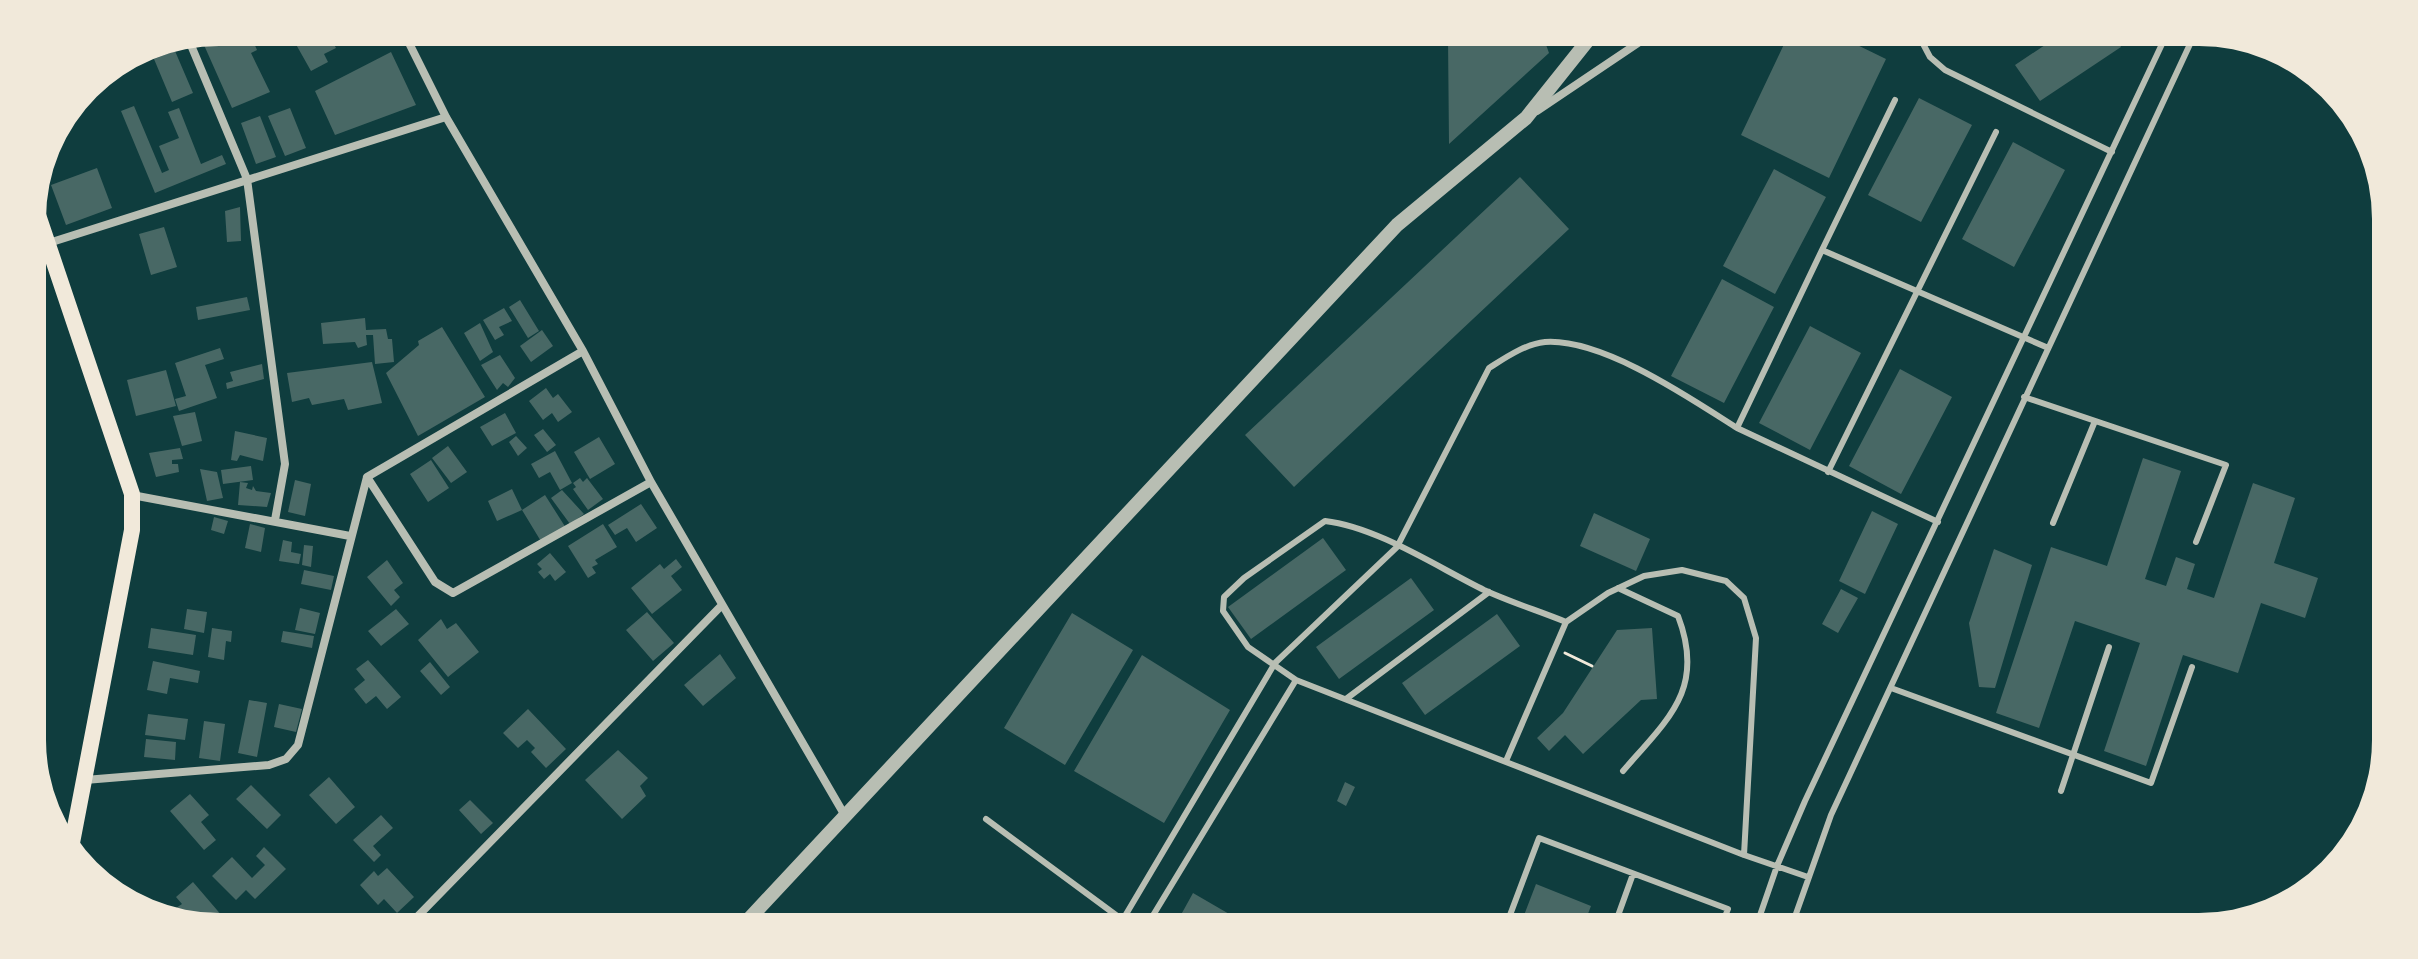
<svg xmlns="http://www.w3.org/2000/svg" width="2418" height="959" font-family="Signika,sans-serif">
<rect width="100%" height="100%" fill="#0f3d3e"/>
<path fill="#486865" d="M219,32h30l8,18 -6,3 19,39 -38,16 -32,-72z
M256,32h33l-26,14z
M289,32l39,1 8,15 -12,6 4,8 -17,9z
M1448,38l96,1 5,14 -100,91z
M1786,40h61l39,19 -57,119 -88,-43z
M2051,41h67l3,6 -81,54 -25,-36z
M175,51l18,42 -21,9 -18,-43z
M391,52l25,53 -81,30 -20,-44z
M1919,98l53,27 -51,97 -53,-27z
M134,106l28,67 7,-3 -10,-24 20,-8 -11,-26 11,-4 22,56 21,-9 4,9 -71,29 -34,-82z
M290,108l16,40 -21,8 -17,-40z
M260,116l16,41 -20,7 -15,-41z
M2013,142l52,28 -51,97 -52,-28z
M97,168l15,40 -46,17 -15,-40z
M1774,169l52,28 -51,97 -52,-28z
M1520,177l49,52 -275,258 -49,-52z
M240,207l1,34 -14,1 -2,-31z
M164,227l13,40 -26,8 -12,-41z
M1722,279l52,28 -50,96 -53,-27z
M247,297l3,13 -52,10 -2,-13z
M520,300l19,31 -11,7 -19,-31z
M504,308l8,13 -13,6 5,8 -9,5 -12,-20z
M365,318l1,12 20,-1 2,10h4l2,23 -19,2 -2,-29h-7l1,10 -9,3 -3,-6 -32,2 -2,-21z
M480,323l13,29 -13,9 -16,-28z
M1810,326l51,27 -51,97 -51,-27z
M442,327l43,70 -67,39 -32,-63 33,-28 -1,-4z
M542,330l11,16 -22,16 -11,-16z
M220,348l4,11 -19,6 12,33 -38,13 -4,-12 11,-3 -11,-33z
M500,355l15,23 -7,9 -5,-4 -6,7 -16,-25z
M372,362l10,41 -34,7 -4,-11 -32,6 -3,-7 -17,4 -5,-29z
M262,364l2,15 -37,10 -1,-6 7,-2 -3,-9z
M1900,369l52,28 -51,97 -52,-28z
M166,370l10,36 -40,10 -9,-36z
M546,388l7,10 5,-4 14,18 -14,10 -6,-9 -9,7 -14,-19z
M195,412l7,29 -20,5 -9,-30z
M505,413l11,20 -24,13 -12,-19z
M543,429l13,16 -9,7 -13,-17z
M235,431l32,7 -4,23 -23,-6 -3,6 -6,-1z
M516,436l11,12 -9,8 -9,-14z
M599,437l16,27 -25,15 -16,-27z
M448,446l19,26 -16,11 -19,-25z
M180,448l3,11 -11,1v4h6l1,8 -23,5 -7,-24z
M555,451l17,32 -12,7 -10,-18 -11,6 -8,-14z
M2143,458l38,13 -36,108 21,7 10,-29 19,7 -8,25 27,9 39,-115 42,15 -21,65 44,15 -13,40 -44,-15 -23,70 -55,-18 -37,111 -42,-15 36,-108 -65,-22 -36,107 -43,-15 55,-166 56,19z
M431,460l18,28 -21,14 -18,-28z
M251,466l2,14 -30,4 -2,-14z
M200,469l17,3 6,26 -16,3z
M580,478l3,4 4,-4 16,21 -15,11 -15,-21 3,-2 -3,-4z
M295,480l16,4 -6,32 -17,-4z
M240,482l8,1 -2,5 6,2 1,-4 3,5 15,2 -4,14 -29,-2z
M512,489l10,21 -25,11 -9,-20z
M562,490l22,24 -14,10 -19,-26z
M545,495l21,33 -24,15 -20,-33z
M641,504l16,24 -21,14 -9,-14 -12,7 -7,-10z
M1872,511l26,13 -33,70 -26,-13z
M1594,513l56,26 -14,32 -56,-25z
M214,517l14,4 -4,13 -13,-4z
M250,524l15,4 -4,24 -16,-4z
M603,524l14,23 -22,13 3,4 -6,3 4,6 -8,5 -20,-32z
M1323,538l23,32 -95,69 -23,-32z
M283,540l9,2 -1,10 10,2 -2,10 -20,-3z
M304,545l9,1 -2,21 -9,-2z
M1994,549l38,16 -37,123 -16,-1 -10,-64z
M550,553l16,19 -11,9 -5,-7 -6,5 -6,-7 4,-3 -5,-5z
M676,559l6,8 -11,9 11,14 -30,24 -21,-26 29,-24 4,5z
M387,560l16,23 -9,7 6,7 -9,9 -24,-29z
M304,570l30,6 -3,14 -30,-6z
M1411,578l23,32 -95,69 -23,-32z
M1841,589l17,9 -20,35 -16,-9z
M300,608l20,5 -5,21 -20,-4z
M187,609l20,3 -3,21 -20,-4z
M396,609l13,15 -28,22 -13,-15z
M647,612l27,31 -21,18 -27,-31z
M1072,613l61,37 -68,115 -61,-37z
M1497,614l23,32 -95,69 -23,-32z
M441,619l6,10 9,-6 23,29 -31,25 -30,-37z
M151,628l45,7 -3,20 -45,-7z
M212,628l20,3 -1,11 -5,-1 -2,19 -16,-3z
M1652,628l5,71 -16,1 -58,54 -18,-19 -16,16 -12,-13 26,-25 54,-83z
M283,631l31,5 -2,12 -31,-6z
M720,654l16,24 -33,28 -19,-21z
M1142,655l88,55 -66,113 -90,-52z
M368,660l33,37 -14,12 -11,-13 -10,8 -12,-15 11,-9 -9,-11z
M153,661l47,10 -2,12 -28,-5 -3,16 -20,-4z
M430,662l20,25 -9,8 -21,-24z
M249,700l18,3 -10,54 -19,-4z
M279,704l23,5 -6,23 -22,-5z
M528,709l38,40 -20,19 -15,-16 4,-4 -8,-8 -9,8 -15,-15z
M148,714l40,5 -3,21 -40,-5z
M204,721l21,3 -5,37 -21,-3z
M146,739l30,3 -1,18 -31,-3z
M618,750l30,28 -8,8 6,10 -24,23 -37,-39z
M329,777l26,30 -19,17 -27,-29z
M1345,782l10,5 -9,19 -9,-5z
M251,785l30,30 -14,14 -31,-30z
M190,794l19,21 -8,7 15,18 -12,10 -34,-39z
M470,800l23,23 -12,11 -22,-24z
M381,815l12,13 -20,18 8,9 -7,7 -21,-22z
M264,847l22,22 -31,30 -9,-9 -10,10 -24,-24 20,-19 20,21 13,-13 -9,-9z
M387,868l27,29 -17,16 -13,-14 -6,6 -18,-20 14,-14 4,5z
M193,882l30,35h-39l-8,-9 6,-4 -6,-7z
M1536,884l55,22 -7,18 -63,-1z
M1193,893l50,29h-66z"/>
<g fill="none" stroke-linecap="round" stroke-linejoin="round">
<path stroke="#f1e9da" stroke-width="3" d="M1565,653l27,13"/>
<path stroke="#b8beb3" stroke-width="6" d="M1921,40l9,17 15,13 167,82
M1895,100l-73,150 224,97
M1822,250l-85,178 201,94
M2024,397l202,68 -30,77
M1828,472l168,-340
M2053,523l42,-102
M1618,588l60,28c28,73 -10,103 -55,155
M1566,622c-27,-11 -56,-20 -82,-32 -47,-23 -107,-63 -159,-69l-81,57 -20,19 -1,14 25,36 48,33 448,175 64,22
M1891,688l260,95 41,-116
M1346,699l143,-107
M1506,761l60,-139 42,-29 36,-17 38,-6 44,11 18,17 12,40 -12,217
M2061,791l48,-144
M986,819l138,102
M1122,921l153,-258 122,-116 92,-179c16,-10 36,-24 56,-26 57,-4 145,56 192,86
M1149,922l147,-242
M1507,923l32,-85 189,71 -6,15
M1615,924l18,-50
M1757,924l20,-58 28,-65 358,-759
M1792,925l39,-110 360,-773"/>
<path stroke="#b8beb3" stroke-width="8" d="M404,33l42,84 137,234 68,131 193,332
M188,38l59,141 38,285 -10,56
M1537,111l107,-72
M33,248l413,-131
M367,477l68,105 18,11 198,-111
M132,495l218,41
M34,522v12
M85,780l184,-15 17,-6 12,-14 69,-268 216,-126
M416,918l306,-313"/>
<path stroke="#b8beb3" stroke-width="14" d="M748,920l649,-695 129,-107 63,-79"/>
<path stroke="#f1e9da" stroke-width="16" d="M34,203l98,291v36l-61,318"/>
</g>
<path d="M0 0H2418V959H0ZM219 46H2199A173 173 0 0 1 2372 219V740A173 173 0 0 1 2199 913H219A173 173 0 0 1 46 740V219A173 173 0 0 1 219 46Z" fill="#f1e9da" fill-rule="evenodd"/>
</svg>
